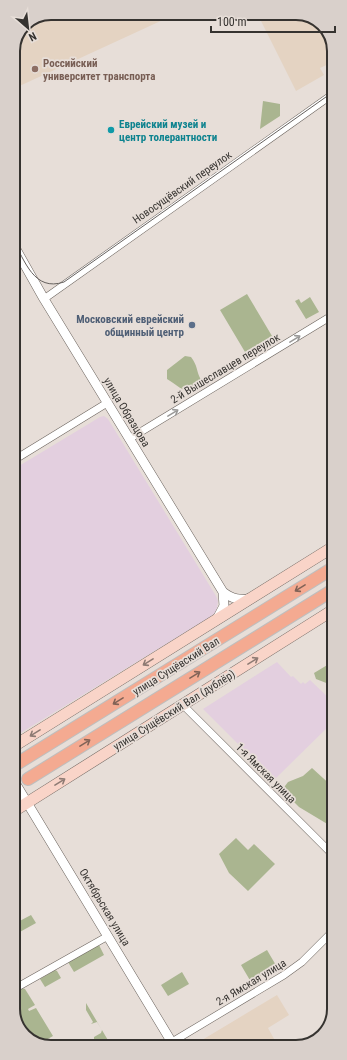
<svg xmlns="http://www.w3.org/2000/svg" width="347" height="1060" font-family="'Roboto Condensed',sans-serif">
<rect width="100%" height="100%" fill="#e7ded8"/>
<path fill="#e3cfdf" d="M104,416l4,3 108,177 2,5 -1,7 -2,5 -5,4 -196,120v-268l86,-52z
M277,662l14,15 2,-1 8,8 2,-2 2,2 5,-4 24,23v18l-60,59 -71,-71z"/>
<path fill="#e4d3c2" d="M51,13h127l-165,76v-41l11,-24z
M257,13h44l20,9 12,19v21l-13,6 4,7 -28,16z
M277,995l12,20 -21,13 10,18h-86z"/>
<path fill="#aab590" d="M263,101l17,3v12l-20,13z
M247,294l25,42 -27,16 -25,-42z
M310,297l9,15 -13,7 -11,-18 4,-2 2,4z
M185,356l6,1c7,9 5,14 10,23 -20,14 -15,11 -34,-1v-9z
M334,661v25l-18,-7 -2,-6z
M312,768l22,20v40l-35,-21 -17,-17 6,-8 15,-6z
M236,838l12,12 6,-6 21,20 -27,27 -19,-18 -10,-19z
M31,915l5,8 -18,10 -4,-9z
M99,945l5,10 -30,17 -6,-10z
M267,950l10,17 -26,15 -10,-17z
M55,970l2,1 4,7 -16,9 -5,-8z
M182,972l7,12 -21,12 -7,-11z
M22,988l3,1 10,16 -7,4 1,2 7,-3 17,28 -7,4 1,3 7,-4 5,8h-11l-22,-9 -12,-19v-27z
M86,1003l26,44h-31l13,-7v-3l7,-4 1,-3 -5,-8 -6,2 2,-2 -7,-12z"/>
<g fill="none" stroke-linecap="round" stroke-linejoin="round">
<defs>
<path id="minor" d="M44,299l289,-205
M129,439l204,-124
M14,460l93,-57
M183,705l151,151
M14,989l94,-53
M172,1042l112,-67 18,-13 32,-32"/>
<path id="tertiary" d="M13,244l31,55 179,293 1,14 -7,13
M223,592c9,7 17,9 28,6
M14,781l160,265"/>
<path id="secondary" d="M14,746l319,-199
M14,811l319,-201"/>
<path id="primary" d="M18,763l315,-195
M28,779l305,-189"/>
</defs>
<use href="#minor" stroke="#6c645e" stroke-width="8"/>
<use href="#tertiary" stroke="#6c645e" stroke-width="10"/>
<use href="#secondary" stroke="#6c645e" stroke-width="12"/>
<use href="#primary" stroke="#bfbebd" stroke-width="14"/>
<use href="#minor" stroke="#fff" stroke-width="7"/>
<use href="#tertiary" stroke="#fff" stroke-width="9"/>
<use href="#secondary" stroke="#f9d4c8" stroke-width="11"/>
<use href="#primary" stroke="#f4aa91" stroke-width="12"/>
<path stroke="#66615e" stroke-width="1" d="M13,240c12,21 21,52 51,42l269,-190"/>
</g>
<defs><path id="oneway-shaft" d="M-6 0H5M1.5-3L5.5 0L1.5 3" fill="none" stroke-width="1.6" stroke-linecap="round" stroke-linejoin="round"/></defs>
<g stroke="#9a9998">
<use href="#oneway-shaft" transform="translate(295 339) rotate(-31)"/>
<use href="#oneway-shaft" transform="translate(173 413) rotate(-31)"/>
</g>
<g stroke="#826357">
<use href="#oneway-shaft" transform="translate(300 588) rotate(148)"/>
<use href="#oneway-shaft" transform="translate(195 675) rotate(-32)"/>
<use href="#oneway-shaft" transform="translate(118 701) rotate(148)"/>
<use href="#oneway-shaft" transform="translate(85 743) rotate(-32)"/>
</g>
<g stroke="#8e7b74">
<use href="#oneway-shaft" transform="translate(253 661) rotate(-32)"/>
<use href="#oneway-shaft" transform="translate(148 662) rotate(148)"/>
<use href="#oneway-shaft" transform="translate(35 733) rotate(148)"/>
<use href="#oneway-shaft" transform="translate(60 782) rotate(-32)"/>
</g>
<circle fill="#8d6e63" stroke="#e7ded8" stroke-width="1.5" cx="35" cy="69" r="4"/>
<circle fill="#0f9aa8" stroke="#e7ded8" stroke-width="1.5" cx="111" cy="130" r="4"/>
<circle fill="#5c6f8a" stroke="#e7ded8" stroke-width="1.5" cx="192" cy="325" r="4"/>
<g text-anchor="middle" stroke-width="3.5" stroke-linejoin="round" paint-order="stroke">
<g font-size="11" font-weight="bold" fill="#785e54" stroke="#e7ded8" text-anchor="start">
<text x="43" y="67">Российский<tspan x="43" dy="13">университет транспорта</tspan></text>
</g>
<g font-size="11" font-weight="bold" fill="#0d838f" stroke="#e7ded8" text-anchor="start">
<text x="119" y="128">Еврейский музей и<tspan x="119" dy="13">центр толерантности</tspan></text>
</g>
<g font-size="11" fill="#363330" stroke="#e7ded8">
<text transform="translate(182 187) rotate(-35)" y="4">Новосущёвский переулок</text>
<text transform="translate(225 368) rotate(-31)" y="4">2-й Вышеславцев переулок</text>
<text transform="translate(127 412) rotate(59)" y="4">улица Образцова</text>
<text transform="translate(176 666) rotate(-32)" y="4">улица Сущёвский Вал</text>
<text transform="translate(174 710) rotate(-32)" y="4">улица Сущёвский Вал (дублёр)</text>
<text transform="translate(266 773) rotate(45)" y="4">1-я Ямская улица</text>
<text transform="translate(105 907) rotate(59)" y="4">Октябрьская улица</text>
<text transform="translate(251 982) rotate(-31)" y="4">2-я Ямская улица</text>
</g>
<g font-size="11" font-weight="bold" fill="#4e5e75" stroke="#e7ded8" text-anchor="end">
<text x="184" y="323">Московский еврейский<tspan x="184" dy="13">общинный центр</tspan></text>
</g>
</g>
<path d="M0 0H347V1060H0ZM51 20H296A31 31 0 0 1 327 51V1009A31 31 0 0 1 296 1040H51A31 31 0 0 1 20 1009V51A31 31 0 0 1 51 20Z" fill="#d9d0cb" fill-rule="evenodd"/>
<path fill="none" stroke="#363330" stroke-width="2" d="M51 20H296A31 31 0 0 1 327 51V1009A31 31 0 0 1 296 1040H51A31 31 0 0 1 20 1009V51A31 31 0 0 1 51 20Z"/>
<g transform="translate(28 28) rotate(152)" stroke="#e7ded8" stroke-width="3" paint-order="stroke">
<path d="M0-3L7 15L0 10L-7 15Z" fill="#363330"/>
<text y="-6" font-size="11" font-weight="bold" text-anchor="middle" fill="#363330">N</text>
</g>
<path d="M211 26v6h124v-6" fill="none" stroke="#363330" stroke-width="2"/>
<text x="217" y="26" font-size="12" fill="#363330" stroke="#e7ded8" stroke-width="3" paint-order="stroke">100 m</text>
</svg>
